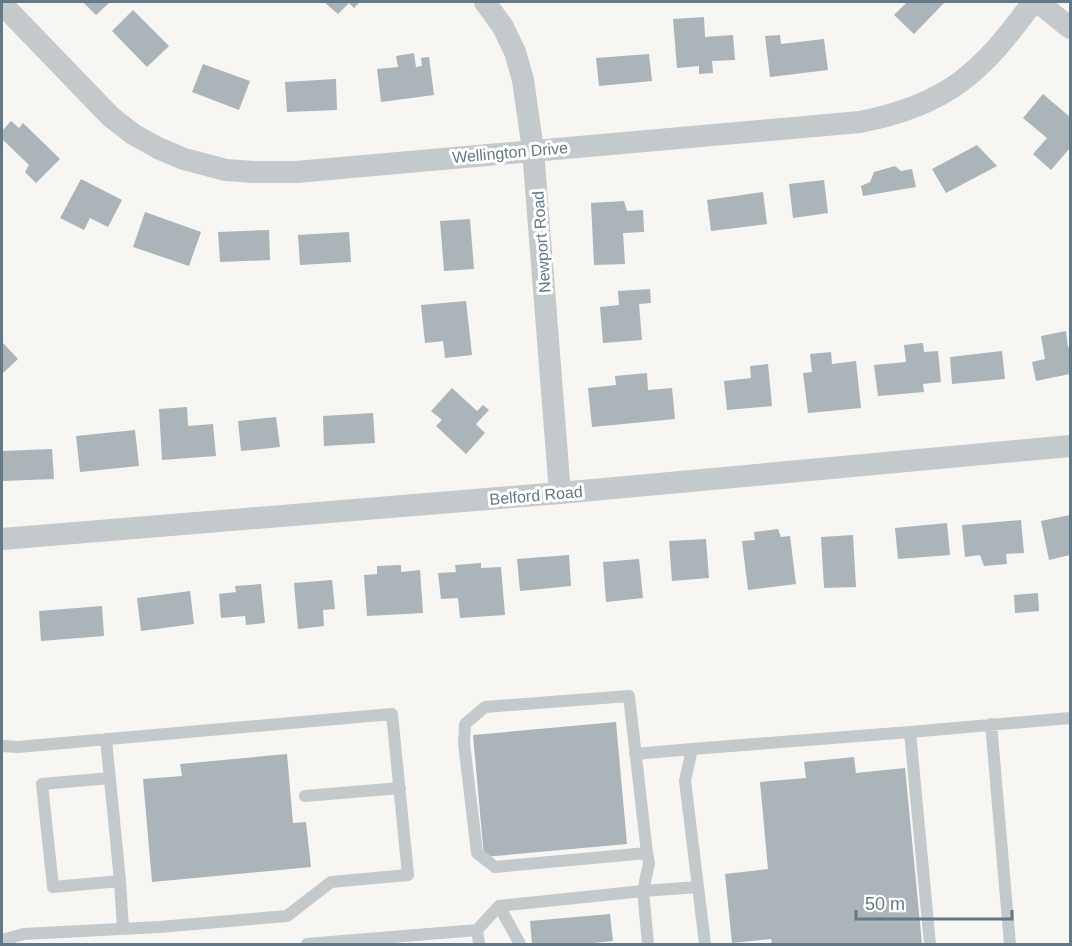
<svg xmlns="http://www.w3.org/2000/svg" width="1072" height="946" font-family="Helvetica,sans-serif">
<rect width="100%" height="100%" fill="#f7f6f3"/>
<path fill="#aab4b9" d="M83,2h27l-14,13z
M324,2h36l-6,6 -5,-5 -11,11z
M907,2h38l-31,32 -20,-19z
M133,10l36,36 -22,21 -35,-36z
M704,17l1,20 28,-2 2,25 -23,1 1,12 -14,1v-8l-22,2 -4,-49z
M780,35l1,9 43,-5 4,31 -58,7 -5,-41z
M414,53l2,14 6,-1 -1,-8 8,-1 5,38 -53,7 -4,-33 21,-2 -2,-11z
M649,54l3,27 -53,5 -3,-28z
M203,64l47,17 -11,29 -47,-18z
M336,79l1,31 -50,2 -2,-30z
M1043,94l27,23v31l-19,22 -18,-16 14,-16 -24,-20z
M11,121l8,7 4,-5 37,36 -24,24 -11,-11 4,-7 -27,-26v-8z
M977,145l20,21 -51,27 -14,-24z
M895,166l6,5 11,-2 4,18 -53,9 -2,-10 9,-4 4,-10z
M81,179l41,21 -14,27 -18,-9 -6,12 -24,-12z
M824,180l4,33 -35,5 -4,-34z
M763,192l4,32 -56,7 -4,-31z
M624,201l3,10 16,-1 1,22 -21,1 2,31 -31,1 -3,-62z
M145,212l56,20 -12,34 -56,-19z
M470,219l4,50 -30,2 -4,-50z
M269,230l1,30 -50,2 -2,-30z
M349,232l2,30 -51,3 -2,-30z
M650,289l1,14 -12,1 3,36 -39,3 -3,-36 19,-2 -1,-14z
M466,301l6,54 -27,3 -2,-17 -18,2 -4,-38z
M1066,331l2,16h2v27l-34,7 -4,-19 13,-3 -4,-23z
M2,342l16,17 -16,15z
M923,343l1,9 14,-1 3,31 -18,2 1,8 -46,4 -4,-31 32,-3 -2,-17z
M1002,351l3,28 -53,5 -2,-27z
M831,352l1,12 24,-3 5,47 -53,5 -5,-40 9,-1 -2,-18z
M768,364l4,42 -45,4 -3,-29 27,-3 -1,-12z
M647,373l1,17 24,-2 3,31 -83,8 -4,-39 28,-3 -1,-9z
M452,388l25,23 6,-6 6,5 -13,14 9,9 -19,21 -30,-28 6,-6 -11,-9z
M187,407l1,19 25,-2 3,32 -54,4 -3,-51z
M373,413l2,30 -51,3 -1,-30z
M276,417l4,30 -39,4 -3,-30z
M135,430l4,36 -59,6 -4,-36z
M52,449l2,30 -51,2 -1,-30z
M1070,515v40l-21,5 -8,-39z
M1021,520l3,33 -18,1 1,10 -23,2 -4,-11 -15,2 -3,-32z
M947,523l3,32 -52,4 -3,-31z
M778,529l3,8 9,-1 6,48 -48,6 -6,-49 13,-1 -1,-8z
M853,535l3,52 -32,1 -3,-51z
M706,539l3,39 -37,3 -3,-40z
M569,555l2,31 -51,5 -3,-32z
M639,559l4,39 -37,4 -3,-40z
M481,563v5l20,-1 4,48 -45,3 -2,-20 -17,1 -3,-26 18,-1 -1,-7z
M401,565v7l19,-2 3,43 -56,3 -3,-41 13,-1v-8z
M332,580l3,29 -12,1 1,16 -26,3 -4,-46z
M261,584l4,39 -19,2 -1,-9 -24,2 -2,-24 17,-2 -1,-6z
M190,591l4,33 -53,7 -4,-33z
M1038,593l1,18 -24,2 -1,-18z
M102,606l2,30 -63,5 -2,-30z
M616,722l11,122 -143,13 -11,-122z
M287,754l6,69 13,-1 5,45 -159,15 -9,-103 39,-3 -2,-12z
M854,757l2,16 49,-5 17,176h-150l-1,-5 -39,4 -7,-69 43,-5 -8,-87 46,-4 -2,-16z
M610,914l3,27 -29,3h-52l-2,-23z"/>
<g fill="none" stroke-linecap="round" stroke-linejoin="round">
<path stroke="#c4c9cc" stroke-width="12" d="M991,724l19,220
M106,739l14,142 -67,6 -11,-103 68,-6
M2,746l16,1 374,-33 16,161 -77,7 -44,34 -128,11 -135,7 -22,6
M635,754l57,-5
M305,796l95,-8
M647,853l-152,14 -18,-14 -13,-110 1,-19 20,-17 144,-11 18,157 2,10 -6,28 55,-4
M120,881l3,48
M499,906l21,38
M477,930l2,14
M307,944l170,-14 22,-24 144,-15 5,53
M705,944l-20,-163 7,-32 218,-17
M930,944l-20,-212 160,-14"/>
<path stroke="#c4c9cc" stroke-width="22" d="M485,2l18,25 12,25 8,28 10,70 27,343
M1038,2l32,26
M2,4l109,113 22,17 25,14 26,11 42,11 28,2h42l564,-50c88,-17 122,-50 173,-120
M2,539l558,-46 510,-47"/>
</g>
<g text-anchor="middle" stroke-width="6" stroke-linejoin="round" paint-order="stroke">
<g font-size="16" fill="#637987" stroke="#fff">
<text transform="translate(510 152) rotate(-5)" y="6">Wellington Drive</text>
<text transform="translate(541 242) rotate(-94)" y="6">Newport Road</text>
<text transform="translate(536 495) rotate(-5)" y="6">Belford Road</text>
</g>
</g>
<rect width="1072" height="946" fill="none" stroke="#637987" stroke-width="6"/>
<path d="M856 910v9h156v-9" fill="none" stroke="#637987" stroke-width="3"/>
<text x="865" y="910" font-size="18" fill="#637987" stroke="#ffffff" stroke-width="4.5" paint-order="stroke">50 m</text>
</svg>
